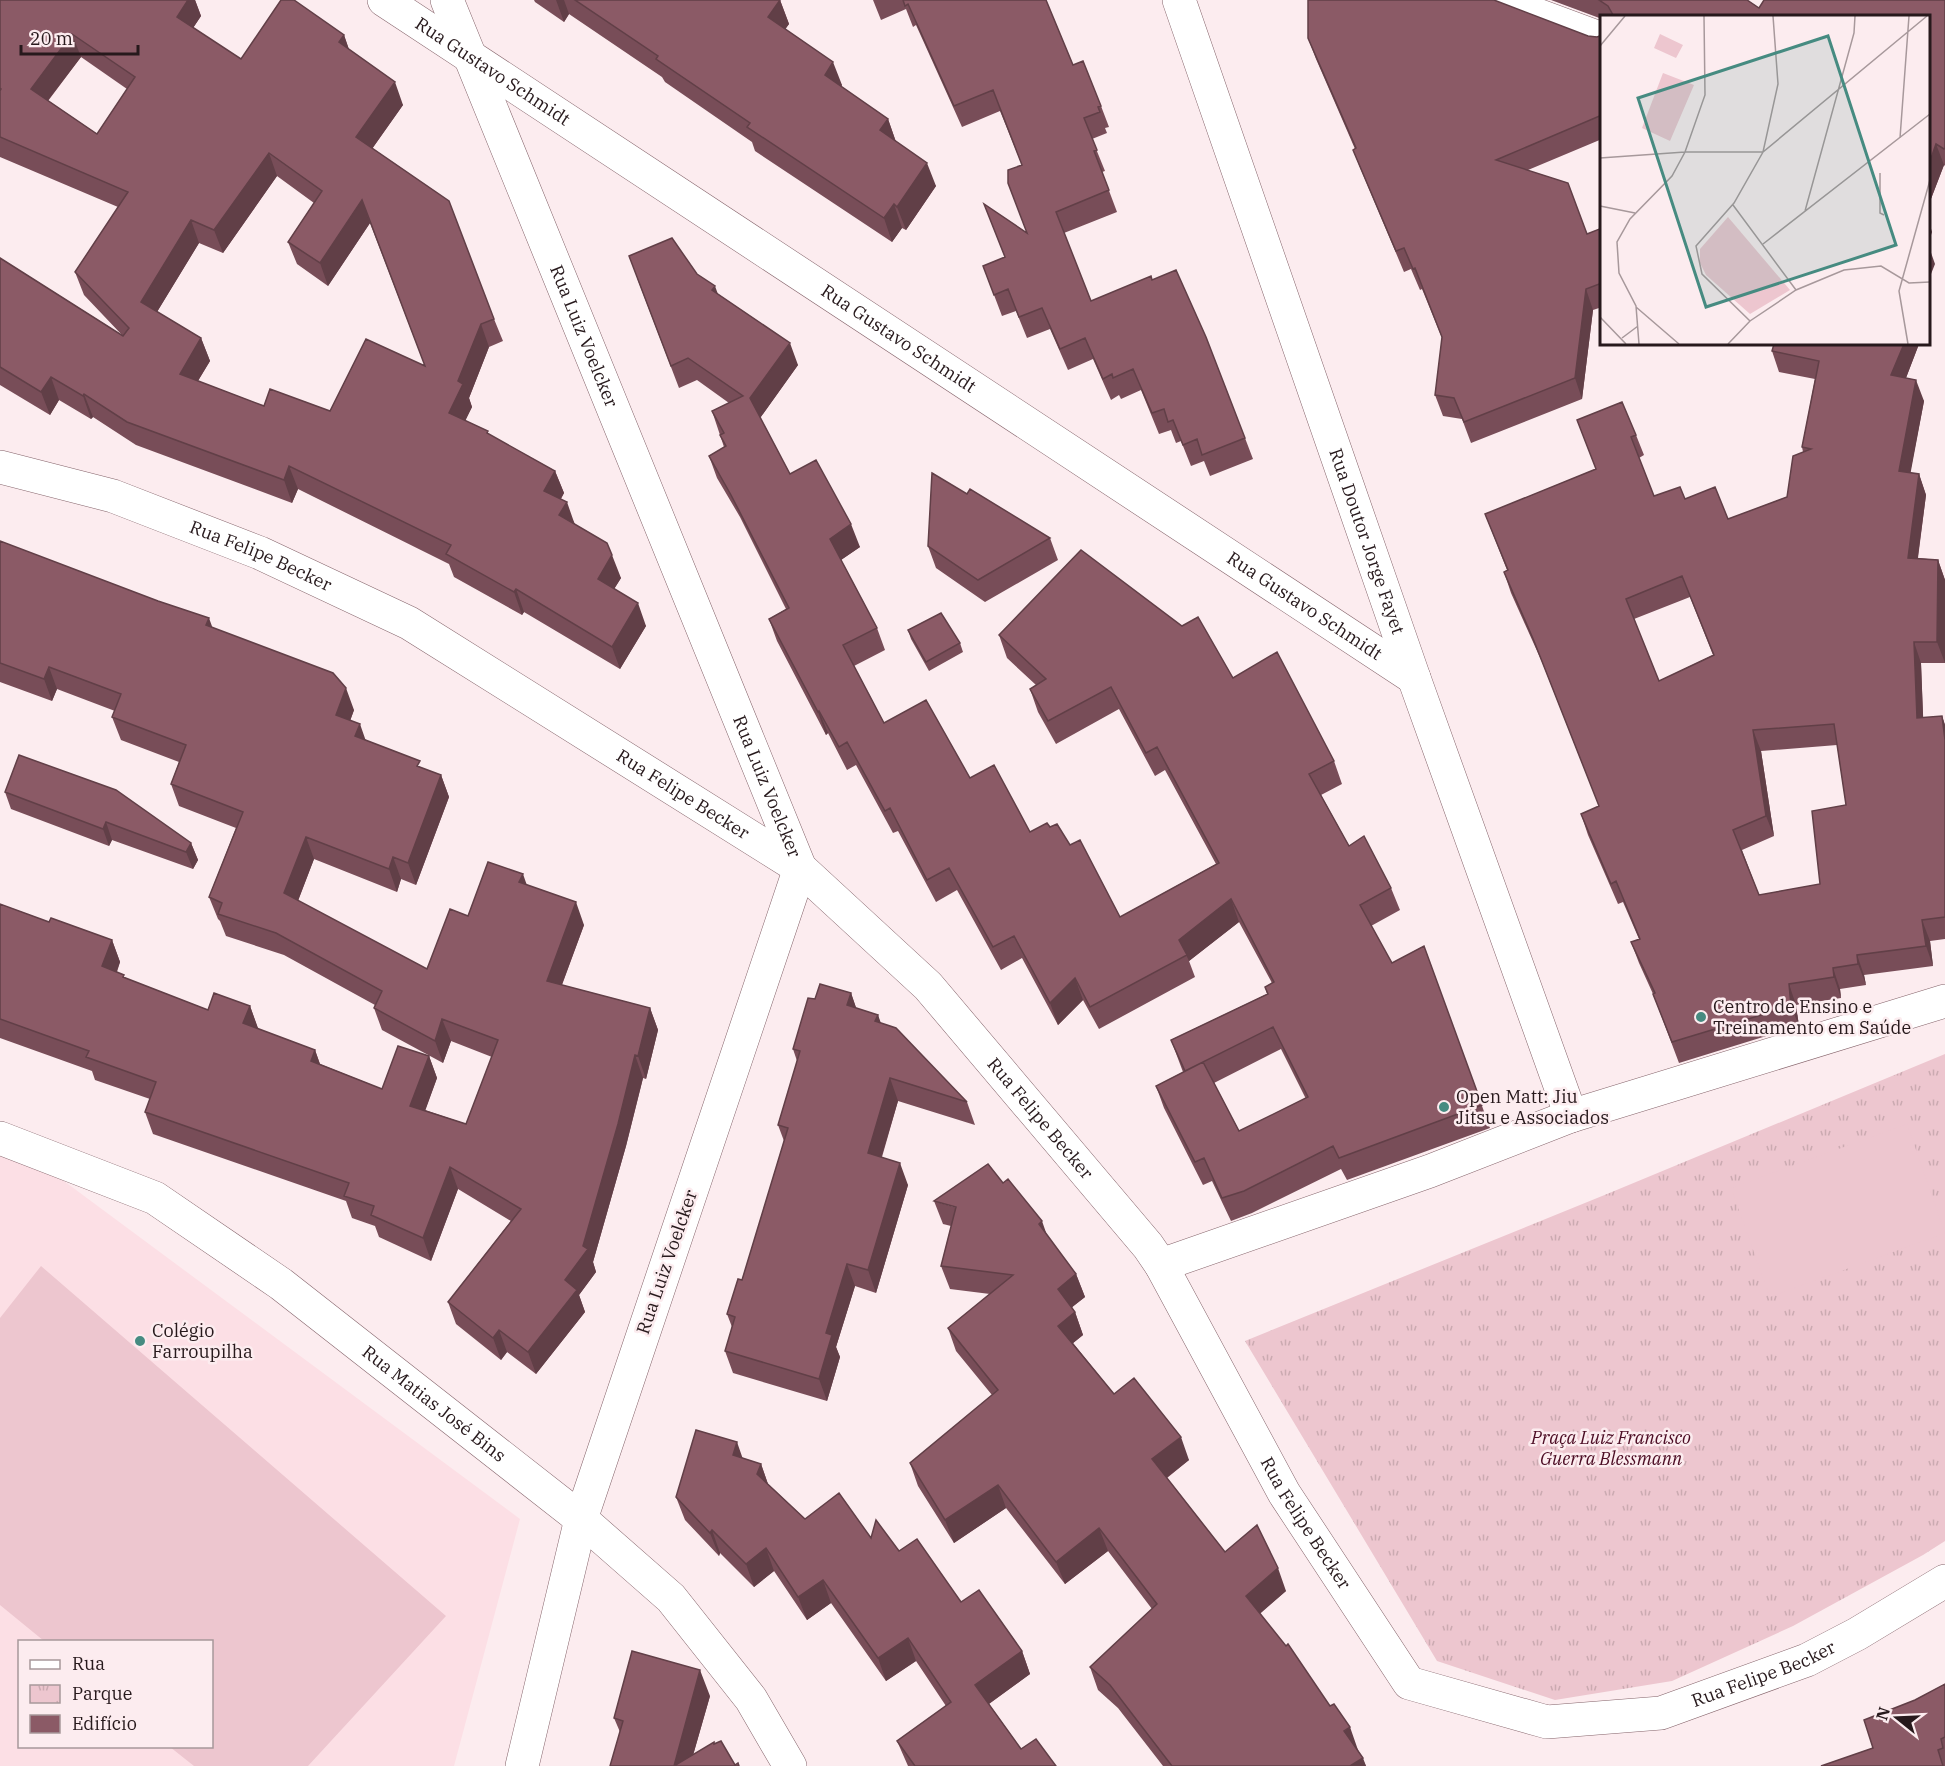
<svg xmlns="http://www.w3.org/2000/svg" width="1945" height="1766" font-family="'IBM Plex Serif',serif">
<defs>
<pattern id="park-tufts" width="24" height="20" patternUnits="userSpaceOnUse" patternTransform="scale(1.5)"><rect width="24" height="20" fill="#edc6cf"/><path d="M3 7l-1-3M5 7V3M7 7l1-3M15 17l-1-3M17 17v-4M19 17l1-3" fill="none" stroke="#cbaab1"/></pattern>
</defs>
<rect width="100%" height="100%" fill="#fcecef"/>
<path fill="#fcdfe5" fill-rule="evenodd" d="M0,1152l41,12 479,355 -66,247h-454zM20,1642h192v104h-192z"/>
<path fill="url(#park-tufts)" d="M1945,1054v487l-22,14 -130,71 -121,55 -117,19 -118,-39 -192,-320 362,-147z"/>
<path fill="#edc6cf" d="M1907,1124l38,109 -175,64 -39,-109z
M41,1266l405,350 -138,150h-114l-24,-19 42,-1v-104l-168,-1 -44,-36v-287z"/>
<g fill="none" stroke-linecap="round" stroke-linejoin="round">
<defs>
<g id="minor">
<path id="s1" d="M384,0l1030,678"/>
<path id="s2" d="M447,0l353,868 -219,651 -59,247"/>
<path id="s3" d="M1179,0l235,678 157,438"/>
<path d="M1497,0l105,39"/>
<path id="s4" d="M0,467l113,29 147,57 149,70 391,245 128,118 220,260 13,19 123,228 125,190 138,39 114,-9 146,-53 50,-26 88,-53"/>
<path d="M1161,1265l269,-94 141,-55 374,-115"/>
</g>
<g id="secondary">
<path id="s5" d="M0,1138l155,60 126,86 300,235 90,79 80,101 39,67"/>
</g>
</defs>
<use href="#minor" stroke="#85646b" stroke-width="34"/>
<use href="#secondary" stroke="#85646b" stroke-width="34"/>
<use href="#minor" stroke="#fff" stroke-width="33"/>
<use href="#secondary" stroke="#fff" stroke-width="33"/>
</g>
<path fill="#784d58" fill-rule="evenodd" d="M0,0h195l6,16 -8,12 48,31 103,-24 5,15 54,55 -31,44 122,170 9,22 -14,6 -20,51 3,9 -7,13 24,15 66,36 9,22 -3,6 14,25 46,54 -7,11 32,37 -26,43 -96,-57 -2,3 -68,-38 -5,-13 -151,-75 -6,14 -156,-58 -43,-28 -2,2 -32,-19 -9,15 -50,-30v-127l122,77 -38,-40 -9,-23 43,-65 -118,-50zM81,57l46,32 -30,45 -49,-33zM277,176l37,27 -26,39 9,22 31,22 42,-63 55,143 -95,45 -66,-5 -66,-25 12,-20 -9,-23 -44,-26 42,-69 24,10z
M534,0h246l9,24 -4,5 57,56 -1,2 47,32 8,23 40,44 -30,44 -4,-2 -10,14 -137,-91 -3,-9 -87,-60 -3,-5 -93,-63 -5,8 -29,-20z
M873,0h173l27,65 28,41 8,21 -4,1 2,5 -15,6 13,32 -3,1 15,40 -53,21 27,68 61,-21 93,158 8,21 -43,17 -6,-15 -13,5 -10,-25 -5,2 -5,-13 -12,4 -18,-44 -20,9 -2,-4 -8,5 -18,-41 -25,11 -18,-41 -23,9 -11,-27 -14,5 -19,-50 22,-9 -21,-53 43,29 -5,-68 -22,-54 -38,16 -46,-102 -3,2 -7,-18 -25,11z
M1551,0h196l12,8 186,-8v166l-1,-1 -15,39v-188h-327v3z
M1602,35v104l-74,31 59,64 15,-6v79l-9,3 -11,89 -111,44 -9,-24 -19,-3 -8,-21 7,-57 -20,-49 -2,1 -9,-21 -7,3 -43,-102 -8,-20 2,-1 -39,-90 -8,-21 280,-2 9,1z
M697,274l21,20 80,71 -38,53 30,56 70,73 -19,13 36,68 8,22 -31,16 30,57 86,55 60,54 20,-5 20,18 50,72 96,-53 -51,-94 -10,6 -36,-67 -63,35 -18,-32 -8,-23 6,-4 -29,-27 -8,-23 234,43 101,83 8,23 -21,11 28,51 42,42 9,22 -29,16 21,37 32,-17 66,182 -143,52 -6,-11 -89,44 -21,8 -19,-40 -9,4 -39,-77 -8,-22 27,-14 -12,-32 96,-46 -2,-7 7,-4 -33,-61 -50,39 6,16 -96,52 -16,-29 -25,25 -36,-67 -21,12 -44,-80 -21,12 -38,-71 -5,2 -37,-68 -9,5 -19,-37 -2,2 -49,-94 -8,-22 17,-10 -46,-92 -23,-39 -8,-22 15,-9 -12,-36 17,-8 -32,-23 -18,8 -42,-110zM1281,1049l25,50 -67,32 -25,-48z
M1774,344h145l-13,34 18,23 -14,72 9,1 7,21 -8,63 20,2 7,20v83h-24l2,55 19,-2 3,9v214l-15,2 3,25 -69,9 2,10 -26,4 1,9 -45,7 3,21 -120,37 -26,-69 -14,-31 -8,-21 8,-3 -16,-37 -5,2 -30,-69 -7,-21 18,-8 -57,-144 -31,-69 -7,-21 3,-2 -22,-56 111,-45 -19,-49 59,15 8,20 -5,3 15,38 31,3 43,20 59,-22 16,-45 -1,-5 13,-68 -36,-7 -7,-21zM1690,597l23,58 -54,26 -25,-62zM1837,745l9,60 -26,79 -61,11 -17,-45 32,-14 -13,-85z
M967,494l83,44 8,22 -73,42 -49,-34 -8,-22z
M0,541l213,87 141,82 -4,11 16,20 56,27 19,7 8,22 -33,88 -15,-6 -4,13 -83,-33 -16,42 129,68 41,-53 58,-31 58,40 -22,60 88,23 8,22 -12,49 -3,-1 -17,68 -33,116 3,10 -17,23 6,17 -49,62 -29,-22 -6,8 -45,-36 -8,-22 63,-81 -53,-32 -27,72 -52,-24 -4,-11 -23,-8 -6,-17 -193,-67 -8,-22 5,-13 -55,-19 -3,-9 -92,-33v-134l49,18 63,18 8,22 -3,10 8,6 83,32 42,-4 8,23 57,21 5,14 62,25 47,-33 8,22 -12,32 41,14 26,-67 -41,-16 -8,22 -61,-33 -8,-22 1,-3 -91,-50 -58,-19 -6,-15 -2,-2 -9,-22 27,-69 -57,-22 -8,-22 8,-22 -58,-22 -9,-23 3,-6 -58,-22 -5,12 -52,-19z
M908,630l52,13 3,9 -34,19 -18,-32z
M5,792l186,51 7,17 -5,9 -81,-29 -3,6 -98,-37z
M851,993l5,15 22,7 2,8 87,79 8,23 -77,-24 -16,56 26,28 -32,108 -21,-7 -19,61 4,10 -13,44 -94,-28 -8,-22 7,-24 -5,-13 15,-34 42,-139 -6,-16 19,-64 -4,-12 22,-50z
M934,1201l112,33 30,40 9,23 -13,10 3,5 8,23 -10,8 41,51 75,66 -22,18 58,74 61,39 -26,22 98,137 8,16h-203l-45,-58 -20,-18 -8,-23 62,-58 -44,-58 -43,33 -59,-76 -52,35 -36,-57 -8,-23 82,-68 -36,-44 -8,-23 42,-34 -40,-5 -9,-23 10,-40 -8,-2z
M742,1458l19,6 7,20 37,35 66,19 28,13 62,51 61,49 8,23 -41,30 32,45 35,17h-148l-11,-25 49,-35 -30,-45 -30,20 -55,-78 -24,17 -33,-49 -20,16 -34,-34 -1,3 -34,-36 -9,-23z
M1945,1684v82h-124l52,-18 42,-48z
M710,1696l-17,59 21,-11 21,21 -125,1 10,-34 -6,-14z"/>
<path fill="#613f47" d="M188,0h7l6,16 -16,24 -8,-23z
M556,0h8l5,14 -5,8z
M780,0l9,24 -12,17 -9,-24z
M72,34l9,23 -42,55 -8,-23z
M344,35l8,23 -13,-16z
M833,62l9,23 -9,14 -8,-24z
M395,82l8,23 -39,55 -8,-23z
M888,119l8,23 -16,-12z
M1936,144l8,21 -15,39v-40z
M269,153l8,23 -54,77 -9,-23z
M927,163l9,23 -30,44 -9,-23z
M362,200l8,23 -42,63 -8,-23z
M894,204l8,24 -10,14 -8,-24z
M191,220l8,23 -50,82 -8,-23z
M1929,222l3,10 -3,9z
M1929,247l6,17 -6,15z
M715,286l8,22 -11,-18z
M1586,289l7,21 -11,89 -7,-21z
M481,324l8,23 -20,51 3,9 -14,29 -9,-23 9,-32z
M201,338l9,23 -22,36 -8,-23z
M790,343l8,22 -40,56 -8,-23z
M1904,344h15l-20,52 -8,-21z
M51,377l8,23 -9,15 -9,-23z
M1916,380l8,21 -17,91 -8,-21z
M84,394l9,23 -2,2 -8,-23z
M289,466l9,23 -6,14 -8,-23z
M555,471l9,22 -12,20 -8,-22z
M1919,474l7,21 -11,83 -7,-20z
M567,502l8,23 -16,-10z
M851,524l9,23 -22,15 -8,-23z
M612,555l9,23 -15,24 -8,-23z
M1938,560l7,20v83l-8,-21z
M516,589l8,23 -2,3 -8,-23z
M638,603l8,23 -26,43 -8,-22z
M209,618l8,22 -11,-15z
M1914,642l7,21 3,76 -7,-21z
M49,667l8,22 -5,12 -8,-22z
M346,688l8,22 -10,27 -8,-22z
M819,711l9,22 -2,2 -8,-23z
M1942,716l3,9v15z
M360,724l8,23 -13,-11z
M1753,730l8,21 13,85 -8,-20z
M441,775l8,22 -33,88 -8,-22z
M106,822l6,18 -3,6 -6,-17z
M306,837l8,22 -22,57 -8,-23z
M191,843l7,17 -5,9 -7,-17z
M393,857l8,22 -4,13 -8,-23z
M523,874l8,23 -12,-15z
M1231,899l8,23 -50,39 -10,-21z
M576,902l8,23 -29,78 -8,-22z
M1922,920l8,21 3,25 -7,-20z
M112,940l8,22 -10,27 -8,-23z
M1857,955l7,20 2,10 -8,-21z
M1833,968l7,21 1,9 -7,-21z
M1075,978l8,22 -25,25 -8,-22z
M1789,984l7,21 3,21 -8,-20z
M851,993l8,23 -12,-11z
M250,1006l8,22 -7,18 -8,-23z
M650,1008l8,22 -12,49 -8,-23z
M878,1015l8,22 -11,-16z
M442,1019l9,22 -8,22 -8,-22z
M315,1050l8,23 -12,-12z
M635,1055l8,23 -17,68 -33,116 3,10 -17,23 6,17 -49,62 -8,-22 55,-106z
M429,1056l8,22 -18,50 -9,-22z
M890,1078l8,23 -22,74 -8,-22z
M900,1163l8,22 -32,108 -8,-23z
M450,1167l8,22 -27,72 -8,-23z
M1042,1221l8,23 -11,-20z
M847,1264l8,22 -19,61 4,10 -13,44 -8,-22 7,-46z
M1076,1274l9,23 -19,15 -8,-23z
M1075,1312l8,23 -16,13 -9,-22z
M499,1330l8,22 -6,8 -8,-22z
M1181,1437l8,23 -28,22 -9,-23z
M737,1442l8,23 -12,-10z
M761,1464l8,23 -12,-13z
M998,1485l8,23 -52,35 -9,-23z
M1099,1528l9,23 -43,33 -9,-22z
M712,1530l8,23 -1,3 -9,-23z
M766,1548l8,23 -20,16 -8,-23z
M1278,1568l8,23 -32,28 -8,-23z
M823,1580l8,23 -24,17 -9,-23z
M908,1638l8,23 -30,20 -8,-23z
M1022,1651l8,23 -47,34 -8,-23z
M700,1670l10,26 -20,70h-16z
M1350,1727l8,23 -6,4 -8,-23z
M1363,1758l3,8h-16z"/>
<path fill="#8b5a66" stroke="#613f47" stroke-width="1.5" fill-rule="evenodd" d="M0,0h188l-11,17 64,42 40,-59h13l50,35 -5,7 56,40 -39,55 93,64 45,118 -13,5 -23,57 5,3 -14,29 39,18 -1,2 68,38 -11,20 23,11 -8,13 48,28 5,12 -14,24 40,24 -26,44 -96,-58 -2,3 -68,-38 5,-9 -162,-79 -5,14 -157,-58 -43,-28 -1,2 -32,-19 -10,15 -41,-25v-109l123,78 6,-8 -54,-56 53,-80 -128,-55v-46l1,-2 -1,-1zM72,34l63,43 -38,57 -66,-45zM269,153l53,38 -34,51 32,21 42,-63 63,166 -59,-27 -36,72 -60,-22 -6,17 -84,-32 21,-36 -60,-36 50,-82 23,10z
M575,0h205l-12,17 65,45 -8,13 63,44 -8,11 47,33 -30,44 -3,-3 -10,14 -137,-91 3,-4 -94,-64 2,-3z
M903,0h143l27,65 10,-4 18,45 -3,1 2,5 -16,6 13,32 -3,1 15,39 -53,22 35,89 60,-25 1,4 24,-10 30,67 39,101 -43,17 -5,-16 -14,6 -10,-25 -5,2 -4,-13 -12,4 -19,-44 -20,9 -1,-4 -9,5 -18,-41 -25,11 -18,-41 -23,9 -11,-28 -14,6 -11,-29 22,-9 -21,-53 43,29 -19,-50v-13l14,-5 -29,-75 -39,16 -46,-102 -3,2z
M1308,0h186l94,36 9,1 5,-2v80l-106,45 72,23 19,51 15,-6v55l-16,6 -11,89 -111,44 -10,-24 -19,-3 7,-58 -27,-69 -2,1 -9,-21 -8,3 -43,-101 3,-2 -48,-110z
M1599,0h148l12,8 5,-8h181v148l-1,1 -8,-5 -7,20v-148h-316v-1l-5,-9z
M672,238l25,36 18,12 -3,4 78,53 -40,55 40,76 26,-14 35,64 -21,15 47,89 -34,17 41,78 42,-23 44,78 24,-13 36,67 17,-9 3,4 7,-3 13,21 10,-5 40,77 99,-54 -62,-116 -11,6 -35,-66 -63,34 -18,-32 16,-10 -47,-44 82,-85 101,76 16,-9 35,61 44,-26 57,109 -25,13 40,72 15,-10 27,52 -31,17 32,58 32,-17 58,159 -143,53 -6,-12 -89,45 -22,7 -18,-40 -9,4 -39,-76 47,-24 36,69 69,-34 -35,-70 -88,44 -14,-31 97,-46 -3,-7 9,-5 -43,-83 -52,41 8,15 -97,52 -15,-29 -25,25 -36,-67 -21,11 -44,-79 -22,12 -37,-72 -5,3 -38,-69 -8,5 -20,-36 -1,1 -49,-93 20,-11 -58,-113 -22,-39 17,-10 -6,-11 4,-2 -12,-22 31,-15 -55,-38 -17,8 -42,-110z
M1774,344h130l-13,31 25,5 -17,91 20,3 -11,84 30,2 -1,82h-23l3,76 25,-2 3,24v177l-23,3 4,26 -69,9 1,9 -25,4 1,9 -45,7 2,22 -119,36 -19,-48 2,-1 -24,-51 9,-3 -24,-58 -5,3 -30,-70 18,-8 -65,-165 -30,-69 4,-2 -23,-56 111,-45 -19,-49 45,-18 14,33 -5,2 23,59 26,-9 5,12 30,-12 13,32 59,-22 6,-41 18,-7 -9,-2 17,-86 -47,-10zM1682,576l32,79 -55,26 -33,-82zM1834,724l12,81 -34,6 8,73 -61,11 -26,-65 33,-14 -13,-86z
M932,473l35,21 3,-5 80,49 -72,42 -50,-34z
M0,541l158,60 51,17 -3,7 127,48 13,15 -10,27 24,9 -5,12 65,25 -3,5 24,9 -33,88 -15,-6 -4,12 -83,-32 -22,56 143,76 23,-60 18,7 20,-54 35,12 -4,8 57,20 -29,79 103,27 -12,48 -3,-1 -17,69 -35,122 5,3 -23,31 12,10 -49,62 -29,-22 -6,8 -45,-36 73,-93 -71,-42 -27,71 -52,-23 3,-9 -30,-10 5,-13 -204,-71 11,-30 -70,-25 3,-6 -89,-32v-115l49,18 2,-4 61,22 -10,26 22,9 -1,2 85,33 6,-17 36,13 -7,17 72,27 -4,11 71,28 16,-43 31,10 -19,50 56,18 32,-84 -56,-21 -7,22 -61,-33 8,-17 -106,-58 -58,-19 4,-11 -13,-6 34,-85 -72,-28 15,-39 -74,-28 9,-23 -72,-27 -5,12 -44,-16z
M941,613l19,30 -34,19 -18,-32z
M19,755l97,35 75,53 -5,9 -80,-30 -3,7 -98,-37z
M820,984l31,9 -4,12 31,10 -3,6 21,7 71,74 -77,-24 -22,75 32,10 -32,107 -21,-6 -21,69 6,2 -13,44 -94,-28 10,-34 -8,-3 11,-35 4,1 46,-152 -10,-3 22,-74 -7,-2 15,-51 7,1z
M988,1164l15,19 5,-4 34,42 -3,3 37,50 -18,15 17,23 -17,14 56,68 20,-16 47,59 -29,22 73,93 32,-27 21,43 -32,28 40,50 2,-2 42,62 4,-2 16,23 -6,4 19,27 -13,8h-178l-62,-81 -20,-18 67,-63 -58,-76 -43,34 -58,-77 -53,35 -35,-57 88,-73 -50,-62 65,-53 -72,-9 15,-59 -22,-6z
M696,1430l41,12 -4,13 28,9 -4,10 48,45 34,-26 32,45 5,-18 23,31 18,-12 44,63 18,-12 43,61 -47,34 46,64 15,-10 20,27h-141l-18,-25 54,-39 -43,-64 -30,20 -55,-78 -25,17 -32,-49 -20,16 -34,-34 -2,3 -34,-36z
M632,1651l68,19 -26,96h-64l13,-45 -9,-3z
M1945,1684v53l-4,2 2,9 -5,2 5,16h-122l52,-18 -9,-28 51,-20z
M721,1741l14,24 3,-2 1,3h-65l40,-24v2z"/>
<g fill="#468b81" stroke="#fcecef" stroke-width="2">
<circle cx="1701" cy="1017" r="6"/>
<circle cx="1444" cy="1107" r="6"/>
<circle cx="140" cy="1341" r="6"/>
</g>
<g text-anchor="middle" stroke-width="5" stroke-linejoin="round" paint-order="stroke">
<g font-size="18" fill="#27191c" stroke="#fcecef">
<text dy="6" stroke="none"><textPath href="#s1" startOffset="130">Rua Gustavo Schmidt</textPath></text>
<text dy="6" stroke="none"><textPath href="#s2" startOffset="363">Rua Luiz Voelcker</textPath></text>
<text dy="6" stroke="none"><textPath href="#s1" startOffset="616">Rua Gustavo Schmidt</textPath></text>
<text dy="6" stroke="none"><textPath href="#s3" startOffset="573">Rua Doutor Jorge Fayet</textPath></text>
<text dy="6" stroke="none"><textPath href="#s4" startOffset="276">Rua Felipe Becker</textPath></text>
<text dy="6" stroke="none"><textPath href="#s1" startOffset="1102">Rua Gustavo Schmidt</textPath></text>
<text dy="6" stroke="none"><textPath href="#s2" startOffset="849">Rua Luiz Voelcker</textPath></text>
<text dy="6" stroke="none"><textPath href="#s4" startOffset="762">Rua Felipe Becker</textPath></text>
<text dy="6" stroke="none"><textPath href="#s4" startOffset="1248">Rua Felipe Becker</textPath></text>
<text transform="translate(667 1262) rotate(-71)" y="6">Rua Luiz Voelcker</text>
<text dy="6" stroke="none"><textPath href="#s5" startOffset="513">Rua Matias José Bins</textPath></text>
<text dy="6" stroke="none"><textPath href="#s4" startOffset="1734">Rua Felipe Becker</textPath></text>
<text dy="6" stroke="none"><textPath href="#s4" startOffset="2292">Rua Felipe Becker</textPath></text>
</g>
<g font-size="18" fill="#27191c" stroke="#fcecef" text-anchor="start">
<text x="1713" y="1013">Centro de Ensino e<tspan x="1713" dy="21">Treinamento em Saúde</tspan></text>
<text x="1456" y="1103">Open Matt: Jiu<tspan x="1456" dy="21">Jitsu e Associados</tspan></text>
<text x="152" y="1337">Colégio<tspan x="152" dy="21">Farroupilha</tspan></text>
</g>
<g font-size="18" font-style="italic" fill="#4c0c24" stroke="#fcecef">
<text x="1611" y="1444">Praça Luiz Francisco<tspan x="1611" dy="21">Guerra Blessmann</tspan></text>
</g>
</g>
<g transform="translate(1600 15)">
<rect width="330" height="330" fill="#fcecef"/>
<path d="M128,202l62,73 -40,24 -44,-39 -6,-12v-14z" fill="#edc6cf"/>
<path d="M60,19l23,11 -7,13 -22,-10zM63,58l31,12 -24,56 -28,-13zM161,249l13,16 -10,8 -13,-16z" fill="#edc6cf"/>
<path fill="none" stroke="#a7989b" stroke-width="1.5" d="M0,31l25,-30M300,123l9,-122M0,143l85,-6h78l164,-136M280,158v40l4,2M133,190l63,85M0,191l35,7M205,196l49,-178 1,-17M163,229l167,-130M36,292l43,37M0,302l26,27M150,306l-48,-47 -6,-28 38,-43 29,-51 15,-68 -5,-68M22,323l16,-12M39,329l-3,-38 -17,-33 -2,-31 13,-23 42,-43 13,-24 20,-57 -1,-79M128,329l22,-23 46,-31 48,-20 37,-4 28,17 21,-1M308,329l-9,-53 31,-111"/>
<path fill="#468b81" fill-opacity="0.15" stroke="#468b81" stroke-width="3" d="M228,21l68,209 -190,62 -68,-209z"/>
<rect width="330" height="330" fill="none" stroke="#27191c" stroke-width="3"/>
</g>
<rect x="18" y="1640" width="195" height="108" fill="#fcecef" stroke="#a7989b" stroke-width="1.5"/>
<rect x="30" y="1660" width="30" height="9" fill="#ffffff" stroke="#a7989b" stroke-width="1.5"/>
<text x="72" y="1670" font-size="18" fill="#27191c">Rua</text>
<rect x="30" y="1685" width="30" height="18" fill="url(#park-tufts)" stroke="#a7989b" stroke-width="1.5"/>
<text x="72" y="1700" font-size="18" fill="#27191c">Parque</text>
<rect x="30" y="1715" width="30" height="18" fill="#8b5a66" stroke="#a7989b" stroke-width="1.5"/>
<text x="72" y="1730" font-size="18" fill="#27191c">Edifício</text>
<g transform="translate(1897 1718) rotate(288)" stroke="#fcecef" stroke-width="4.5" paint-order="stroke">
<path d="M0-4.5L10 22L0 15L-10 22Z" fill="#27191c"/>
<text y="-9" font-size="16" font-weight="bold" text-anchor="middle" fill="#27191c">N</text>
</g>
<path d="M21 45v9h117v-9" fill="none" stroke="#27191c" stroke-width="3"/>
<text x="30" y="45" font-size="18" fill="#27191c" stroke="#fcecef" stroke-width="4.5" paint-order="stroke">20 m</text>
</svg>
